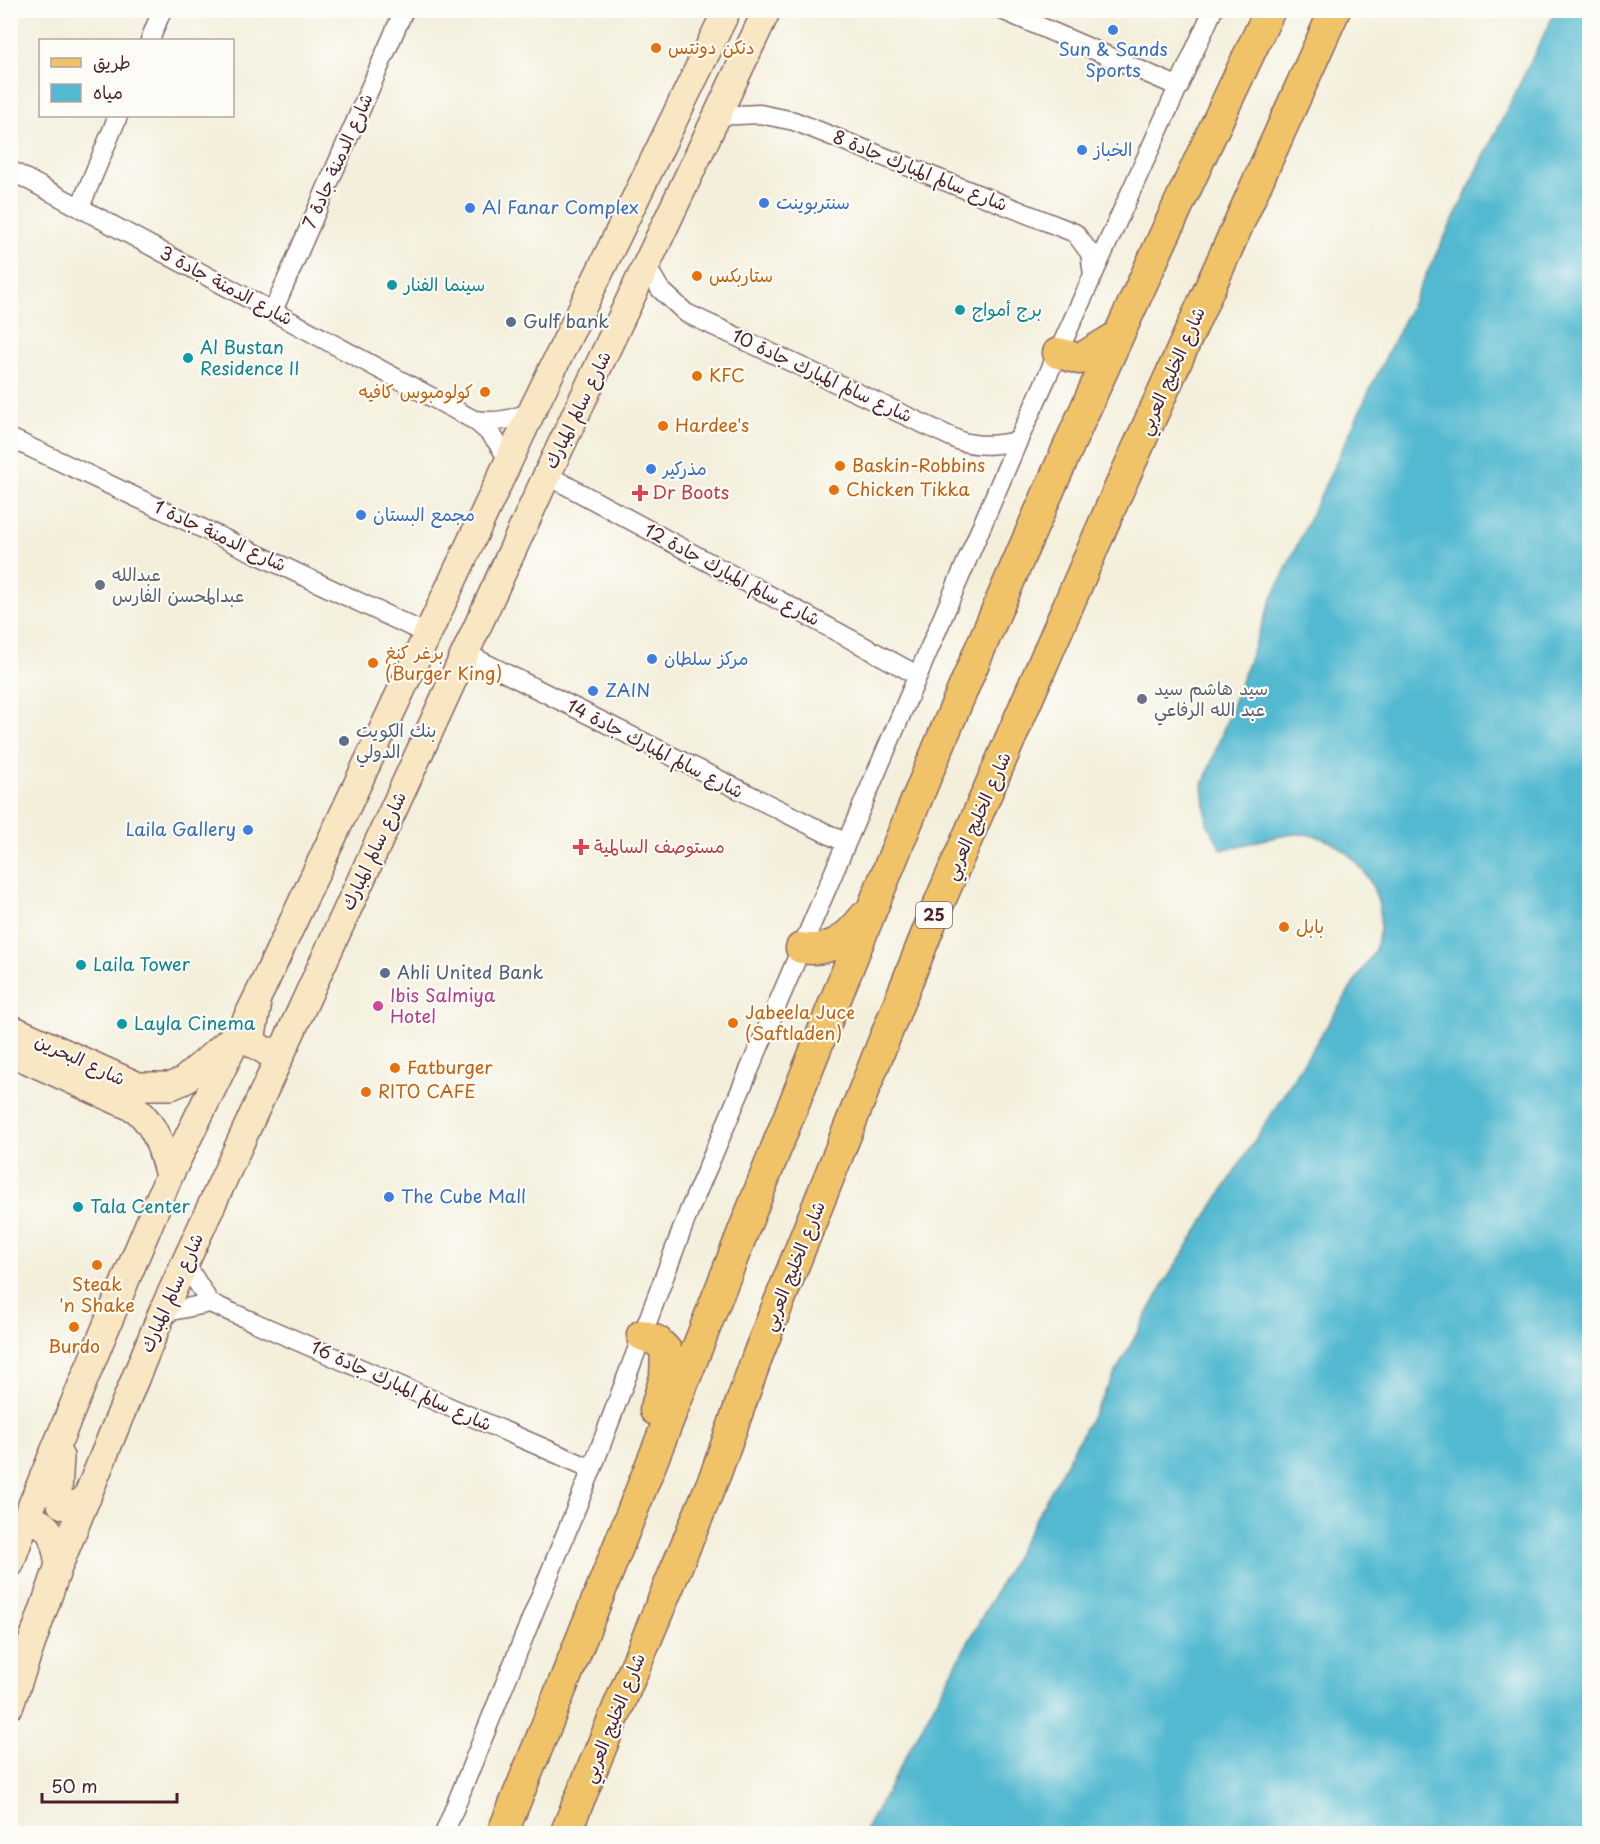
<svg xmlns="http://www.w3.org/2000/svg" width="1600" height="1844" font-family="'Playpen Sans','Playpen Sans Arabic',sans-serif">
<rect width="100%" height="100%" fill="#fdfcf7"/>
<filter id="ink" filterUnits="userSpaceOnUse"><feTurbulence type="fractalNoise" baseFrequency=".0167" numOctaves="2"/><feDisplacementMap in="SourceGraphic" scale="12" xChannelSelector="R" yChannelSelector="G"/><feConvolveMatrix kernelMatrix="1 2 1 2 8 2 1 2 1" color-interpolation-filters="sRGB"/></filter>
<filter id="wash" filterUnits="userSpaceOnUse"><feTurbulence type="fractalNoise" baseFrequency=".008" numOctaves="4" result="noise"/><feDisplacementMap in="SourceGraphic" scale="24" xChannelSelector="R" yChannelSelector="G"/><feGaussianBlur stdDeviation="1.35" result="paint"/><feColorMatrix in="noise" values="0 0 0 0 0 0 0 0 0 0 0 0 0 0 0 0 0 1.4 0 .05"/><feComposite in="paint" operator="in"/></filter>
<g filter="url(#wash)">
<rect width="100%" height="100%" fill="#f3efdb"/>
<path fill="#52b9d0" stroke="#4e6c7e" stroke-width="1.5" d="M1556,10l34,1 -1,1822h-725l301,-551 210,-332c1,-7 5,-15 5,-22 5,-44 -36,-95 -82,-94 -24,1 -52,11 -76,16l-15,-27 -4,-38 67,-182 103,-220z"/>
</g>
<g filter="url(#ink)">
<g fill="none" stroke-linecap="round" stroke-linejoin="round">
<defs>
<path id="street" d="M1002,10l177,77
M150,40l12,-30
M715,116l45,-2 34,7 281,112 15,20 3,22
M10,170l464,250c17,13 27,24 35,44
M80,207l38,-91
M647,267l13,22 26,24 274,128c20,6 38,4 58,0
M273,311l131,-301
M474,420c22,3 38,0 58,-9
M10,438l419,197
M547,475l370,200
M465,653l381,190
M185,1263l25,40 382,166
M162,1313l48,-10
M444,1834l148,-365 97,-258 329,-770 195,-431"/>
<path id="secondary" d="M257,1009l-5,26 2,9 13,8 15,-2
M10,1028l128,58h33l12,-5 47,-41
M10,1052l126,57c21,18 26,41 33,67
M60,1457l-2,34 3,13 10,4 16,-10
M26,1519c27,3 29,23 33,46
M10,1564l16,-45 143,-343 92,-186 271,-579 195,-401
M10,1705l49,-140 103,-252 385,-838 220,-465"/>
<path id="primary" d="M1058,353l22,6 36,-22
M801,948c29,5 46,-9 63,-31
M642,1335l15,6 9,9 -1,27 -10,33
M502,1834c146,-353 280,-710 426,-1062 107,-257 222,-510 342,-762
M565,1834l151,-361 43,-121 175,-437 176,-406 225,-499"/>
</defs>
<use href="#street" stroke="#856869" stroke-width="21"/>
<use href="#secondary" stroke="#856869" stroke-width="30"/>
<use href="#primary" stroke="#856869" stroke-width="33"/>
<use href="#street" stroke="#fff" stroke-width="18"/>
<use href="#secondary" stroke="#f9e7c3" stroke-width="27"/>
<use href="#primary" stroke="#f0c369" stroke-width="30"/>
</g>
</g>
<g fill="#3f7fe0" stroke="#fdfcf7" stroke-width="2">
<circle cx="1113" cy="30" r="6"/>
<circle cx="1082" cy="150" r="6"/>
<circle cx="764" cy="203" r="6"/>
<circle cx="470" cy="208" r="6"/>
<circle cx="651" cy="469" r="6"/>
<circle cx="361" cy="515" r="6"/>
<circle cx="652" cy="659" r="6"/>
<circle cx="593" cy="691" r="6"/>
<circle cx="248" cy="830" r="6"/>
<circle cx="389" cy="1197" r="6"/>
</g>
<g fill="#e8710a" stroke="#fdfcf7" stroke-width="2">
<circle cx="656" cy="48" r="6"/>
<circle cx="697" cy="276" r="6"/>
<circle cx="697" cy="376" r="6"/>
<circle cx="485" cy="392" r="6"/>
<circle cx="663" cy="426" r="6"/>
<circle cx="840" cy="466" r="6"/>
<circle cx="834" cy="490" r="6"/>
<circle cx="373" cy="663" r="6"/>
<circle cx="1284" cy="927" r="6"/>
<circle cx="733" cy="1023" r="6"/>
<circle cx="395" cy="1068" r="6"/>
<circle cx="366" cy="1092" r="6"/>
<circle cx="97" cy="1265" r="6"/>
<circle cx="74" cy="1327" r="6"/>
</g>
<g fill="#0f9aa8" stroke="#fdfcf7" stroke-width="2">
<circle cx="392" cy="285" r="6"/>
<circle cx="960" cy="310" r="6"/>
<circle cx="188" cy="358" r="6"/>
<circle cx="81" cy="965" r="6"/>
<circle cx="122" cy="1024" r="6"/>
<circle cx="78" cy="1207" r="6"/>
</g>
<g fill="#5c6f8a" stroke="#fdfcf7" stroke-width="2">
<circle cx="511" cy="322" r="6"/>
<circle cx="344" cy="741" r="6"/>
<circle cx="385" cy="973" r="6"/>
</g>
<g fill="#e0444e" stroke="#fdfcf7" stroke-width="2">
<path d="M637 484h6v6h6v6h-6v6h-6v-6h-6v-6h6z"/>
<path d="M578 838h6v6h6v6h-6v6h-6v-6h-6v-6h6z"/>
</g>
<g fill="#6b7280" stroke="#fdfcf7" stroke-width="2">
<circle cx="100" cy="585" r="6"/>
<circle cx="1142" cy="699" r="6"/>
</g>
<circle fill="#d1479c" stroke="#fdfcf7" stroke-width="2" cx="378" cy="1006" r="6"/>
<g text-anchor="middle" stroke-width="4.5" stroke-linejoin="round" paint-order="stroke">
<rect fill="#fdfcf7" stroke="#806168" stroke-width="1.5" x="916" y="902" width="36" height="26" rx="4.5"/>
<g font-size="16" font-weight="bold" fill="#4a1f2b">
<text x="934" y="921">25</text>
</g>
<g font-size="18" fill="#c56008" stroke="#fdfcf7" text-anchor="start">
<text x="668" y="54">دنكن دونتس</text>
<text x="709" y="282">ستاربكس</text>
<text x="709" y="382">KFC</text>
<text x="473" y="398" text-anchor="end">كولومبوس كافيه</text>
<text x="675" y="432">Hardee's</text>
<text x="852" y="472">Baskin-Robbins</text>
<text x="846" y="496">Chicken Tikka</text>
<text x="385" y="659">برغر كنغ<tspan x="385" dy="21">(Burger King)</tspan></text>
<text x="1296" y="933">بابل</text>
<text x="745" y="1019">Jabeela Juce<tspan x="745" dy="21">(Saftladen)</tspan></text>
<text x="407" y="1074">Fatburger</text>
<text x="378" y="1098">RITO CAFE</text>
<text x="97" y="1291" text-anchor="middle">Steak<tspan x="97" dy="21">'n Shake</tspan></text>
<text x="74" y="1353" text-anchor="middle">Burdo</text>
</g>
<g font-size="18" fill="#366cbe" stroke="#fdfcf7" text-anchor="start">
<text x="1113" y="56" text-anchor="middle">Sun &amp; Sands<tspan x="1113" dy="21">Sports</tspan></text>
<text x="1094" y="156">الخباز</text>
<text x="776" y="209">سنتربوينت</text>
<text x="482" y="214">Al Fanar Complex</text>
<text x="663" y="475">مذركير</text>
<text x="373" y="521">مجمع البستان</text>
<text x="664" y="665">مركز سلطان</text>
<text x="605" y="697">ZAIN</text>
<text x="236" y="836" text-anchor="end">Laila Gallery</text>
<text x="401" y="1203">The Cube Mall</text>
</g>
<g font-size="18" fill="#4a1f2b" stroke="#fdfcf7">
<text transform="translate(338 161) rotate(-66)" y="6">شارع الدمنة جادة 7</text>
<text transform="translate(920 171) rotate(22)" y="6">شارع سالم المبارك جادة 8</text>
<text transform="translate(226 286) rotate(28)" y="6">شارع الدمنة جادة 3</text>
<text transform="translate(1172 371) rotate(-66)" y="6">شارع الخليج العربي</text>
<text transform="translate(822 376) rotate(25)" y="6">شارع سالم المبارك جادة 10</text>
<text transform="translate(578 410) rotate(-64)" y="6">شارع سالم المبارك</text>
<text transform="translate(220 536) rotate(25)" y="6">شارع الدمنة جادة 1</text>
<text transform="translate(732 575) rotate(28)" y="6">شارع سالم المبارك جادة 12</text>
<text transform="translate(655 749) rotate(27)" y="6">شارع سالم المبارك جادة 14</text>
<text transform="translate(978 816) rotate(-66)" y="6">شارع الخليج العربي</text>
<text transform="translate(374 851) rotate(-65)" y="6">شارع سالم المبارك</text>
<text transform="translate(80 1060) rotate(25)" y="6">شارع البحرين</text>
<text transform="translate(794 1266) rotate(-68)" y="6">شارع الخليج العربي</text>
<text transform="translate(172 1293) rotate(-66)" y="6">شارع سالم المبارك</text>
<text transform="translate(401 1386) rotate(24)" y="6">شارع سالم المبارك جادة 16</text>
<text transform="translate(614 1718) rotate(-68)" y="6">شارع الخليج العربي</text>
</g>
<g font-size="18" fill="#0d838f" stroke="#fdfcf7" text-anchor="start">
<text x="404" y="291">سينما الفنار</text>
<text x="972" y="316">برج أمواج</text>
<text x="200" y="354">Al Bustan<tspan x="200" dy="21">Residence II</tspan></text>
<text x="93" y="971">Laila Tower</text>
<text x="134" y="1030">Layla Cinema</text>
<text x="90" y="1213">Tala Center</text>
</g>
<g font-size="18" fill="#4e5e75" stroke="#fdfcf7" text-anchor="start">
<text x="523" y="328">Gulf bank</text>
<text x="356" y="737">بنك الكويت<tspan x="356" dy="21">الدولي</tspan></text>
<text x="397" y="979">Ahli United Bank</text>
</g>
<g font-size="18" fill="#be3a42" stroke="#fdfcf7" text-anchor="start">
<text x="652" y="499">Dr Boots</text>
<text x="594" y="853">مستوصف السالمية</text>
</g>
<g font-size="18" fill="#5b616d" stroke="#fdfcf7" text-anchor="start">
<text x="112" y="581">عبدالله<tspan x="112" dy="21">عبدالمحسن الفارس</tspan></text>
<text x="1154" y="695">سيد هاشم سيد<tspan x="1154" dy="21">عبد الله الرفاعي</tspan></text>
</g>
<g font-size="18" fill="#b23c85" stroke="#fdfcf7" text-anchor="start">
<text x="390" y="1002">Ibis Salmiya<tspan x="390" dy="21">Hotel</tspan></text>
</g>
</g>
<rect width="1600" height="1844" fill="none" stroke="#fdfcf7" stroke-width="36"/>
<rect x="39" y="39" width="195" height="78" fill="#fdfcf7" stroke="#b5a4a5" stroke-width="1.5"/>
<rect x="51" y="58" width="30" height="9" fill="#f0c369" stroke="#b5a4a5" stroke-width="1.5"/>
<text x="93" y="69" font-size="18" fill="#4a1f2b">طريق</text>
<rect x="51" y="84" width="30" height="18" fill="#52b9d0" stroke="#b5a4a5" stroke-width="1.5"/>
<text x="93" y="99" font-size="18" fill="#4a1f2b">مياه</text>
<path d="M42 1793v9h135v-9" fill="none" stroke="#4a1f2b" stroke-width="3"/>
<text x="51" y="1793" font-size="18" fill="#4a1f2b" stroke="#fdfcf7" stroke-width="4.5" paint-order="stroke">50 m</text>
</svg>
